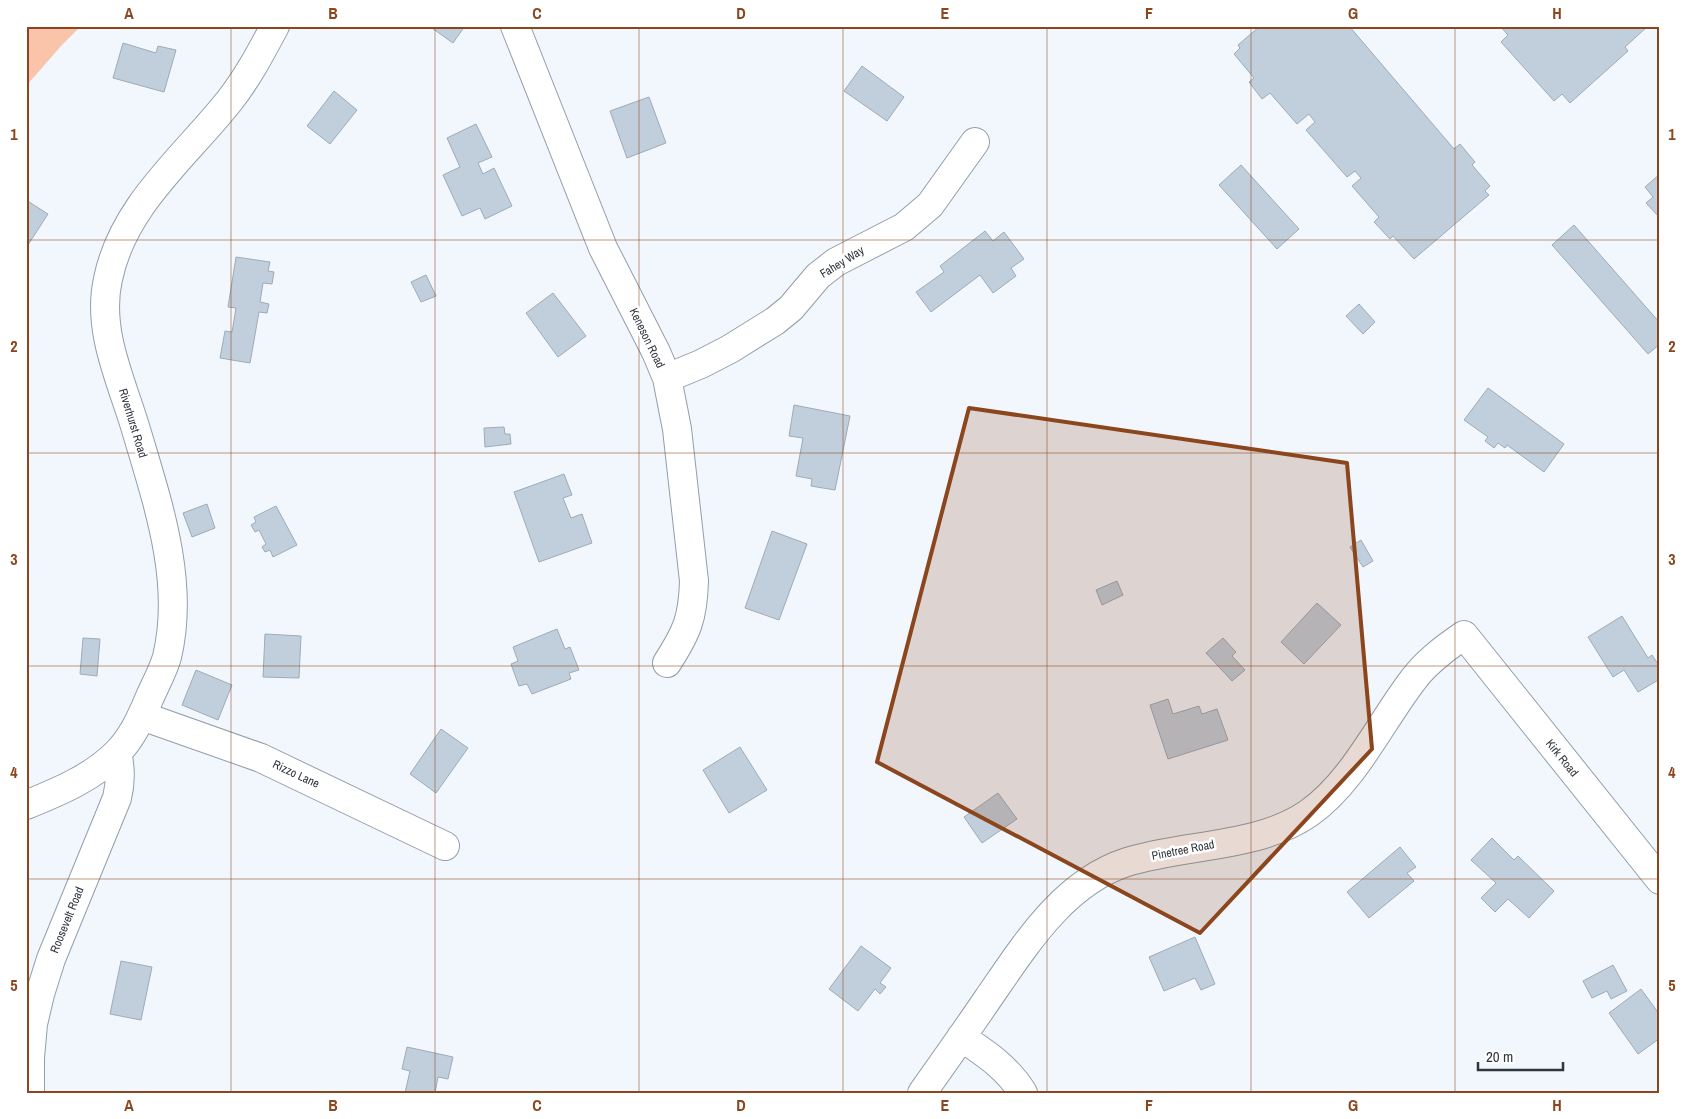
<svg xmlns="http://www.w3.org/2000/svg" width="1686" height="1119" font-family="'Archivo Narrow',sans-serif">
<rect width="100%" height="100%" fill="#f2f7fd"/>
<path fill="#f9c4a9" d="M26,26h55l-20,20 -35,40z"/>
<path fill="#c1cfdc" stroke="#9daab8" d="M429,26h36l-12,17z
M1260,26h89l105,123 6,-5 15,18 -3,3 18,21 -5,5 4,4 -75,64 -21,-23 -3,3 -16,-17 5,-5 -27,-31 9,-8 -6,-7 -8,6 -41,-47 9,-8 -6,-8 -12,10 -27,-31 -8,6 -13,-17 5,-4 -20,-24 6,-6 -2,-3z
M1500,26h148l-23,21 3,4 -58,52 -8,-9 -8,7 -53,-59 7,-7z
M123,43l33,10 2,-7 18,4 -12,42 -51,-14z
M862,66l42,31 -17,24 -43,-30z
M334,91l23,19 -27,34 -23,-18z
M649,97l17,46 -39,15 -17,-47z
M476,124l16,33 -14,6 5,11 11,-6 18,38 -27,13 -5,-11 -18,8 -19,-41 17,-8 -13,-29z
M1241,165l58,64 -22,20 -58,-64z
M1660,174v44l-14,-15 7,-6 -8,-10z
M26,200l22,14 -22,34z
M1574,225l86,98v21l-12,10 -96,-109z
M985,231l8,10 11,-9 20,27 -13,9 5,8 -23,17 -13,-18 -49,37 -15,-20 28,-20 -4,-6z
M236,257l34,5 -2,9 6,1 -2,12 -9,-1 -3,19 9,2 -2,9 -8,-1 -9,51 -30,-5 5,-27 7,1 4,-24 -8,-1z
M426,275l10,21 -15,6 -10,-20z
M553,293l33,43 -28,21 -32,-44z
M1359,304l16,18 -12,12 -17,-18z
M1488,388l76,56 -20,28 -37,-27 -2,3 -7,-5 -4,5 -9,-7 3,-4 -24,-17z
M794,405l56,11 -15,74 -24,-4 1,-7 -16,-3 7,-38 -14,-2z
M504,427l1,7h5l1,10 -26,3 -1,-19z
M564,474l8,21 -9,3 8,20 11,-4 10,29 -53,19 -25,-70z
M207,504l8,24 -23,9 -9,-24z
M276,506l21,39 -24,12 -3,-7 -5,2 -3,-5 4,-3 -7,-14 -4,2 -4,-7 5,-3 -2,-5z
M772,531l35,13 -28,76 -34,-12z
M1361,540l12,21 -10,6 -13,-20z
M1117,581l6,14 -21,10 -6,-15z
M1317,603l24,22 -37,39 -23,-22z
M1622,616l26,42 4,-3 8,12v12l-22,13 -14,-22 -11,7 -25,-40z
M557,629l8,20 5,-2 9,23 -10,3 2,6 -39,15 -5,-10 -8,2 -8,-22 7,-3 -5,-14z
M265,634l36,2 -2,42 -36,-1z
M83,638l17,1 -3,37 -17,-2z
M1223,638l13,14 -4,4 13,14 -13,11 -26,-28z
M196,670l36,15 -14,35 -36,-15z
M1168,699l5,15 26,-8 3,8 15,-5 11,31 -60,19 -18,-54z
M441,729l27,19 -32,45 -26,-19z
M740,747l27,43 -38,23 -26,-43z
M998,793l19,26 -35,24 -18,-26z
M1492,838l22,22 4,-4 36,35 -25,27 -21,-19 -13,13 -14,-14 15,-15 -25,-23z
M1400,847l16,20 -9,6 7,8 -45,37 -22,-26z
M1195,937l20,47 -14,6 -6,-12 -31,13 -15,-34z
M861,946l30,22 -11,15 6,4 -6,7 -5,-5 -17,22 -29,-22z
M121,961l31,6 -11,53 -31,-6z
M1613,965l14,26 -16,8 -4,-8 -15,7 -9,-17z
M1641,989l19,26v23l-22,16 -29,-41z
M407,1047l46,10 -5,22 -10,-2 -3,16h-30l5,-22 -8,-2z"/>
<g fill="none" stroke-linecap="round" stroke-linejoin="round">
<defs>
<path id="minor" d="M515,26l88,222 53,104 11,26 10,51 17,152c-1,37 -7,51 -27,82
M667,378l34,-14 29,-15 45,-28 16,-13 27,-32 18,-14 68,-35 26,-22 45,-63
M142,716l119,42 184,88
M26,805c32,-13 66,-27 91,-52 15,-15 24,-35 32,-54 6,-14 14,-28 18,-42 18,-75 -9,-153 -30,-224 -14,-49 -41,-101 -29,-154 15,-74 78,-123 122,-179 18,-23 31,-48 45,-74
M961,1037c24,16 47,31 62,56
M30,1093v-35l3,-34 7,-30 11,-35 66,-161c4,-16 4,-29 0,-45
M922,1093c22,-31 44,-62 65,-93 37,-53 75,-117 140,-138 57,-18 132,-14 182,-49 45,-32 71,-90 104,-133 13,-18 32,-32 51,-45l196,245"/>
</defs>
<use href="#minor" stroke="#919eab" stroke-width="30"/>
<use href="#minor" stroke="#fff" stroke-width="28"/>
</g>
<path fill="#8b461d" fill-opacity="0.2" stroke="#8b461d" stroke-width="4" stroke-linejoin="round" d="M969,408l378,55 25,286 -172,184 -323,-171z"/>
<path fill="none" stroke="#8b461d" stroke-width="1" stroke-opacity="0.55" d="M231,26v1067M435,26v1067M639,26v1067M843,26v1067M1047,26v1067M1251,26v1067M1455,26v1067M26,240h1634M26,453h1634M26,666h1634M26,879h1634"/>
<g text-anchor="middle" stroke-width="5" stroke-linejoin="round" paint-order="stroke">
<g font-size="12" fill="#31363c" stroke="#fff">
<text transform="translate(842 262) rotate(-32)" y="4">Fahey Way</text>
<text transform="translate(647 338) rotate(64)" y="4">Keneson Road</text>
<text transform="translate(133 423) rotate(73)" y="4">Riverhurst Road</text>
<text transform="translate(1562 758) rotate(51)" y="4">Kirk Road</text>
<text transform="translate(296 774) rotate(25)" y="4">Rizzo Lane</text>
<text transform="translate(1183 850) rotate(-11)" y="4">Pinetree Road</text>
<text transform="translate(67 920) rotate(-68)" y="4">Roosevelt Road</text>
</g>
</g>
<rect width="1686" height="1119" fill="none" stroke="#ffffff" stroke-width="55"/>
<path d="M1478 1062v8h85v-8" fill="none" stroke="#31363c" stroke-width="2.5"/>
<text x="1486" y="1062" font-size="15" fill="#31363c" stroke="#ffffff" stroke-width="4" paint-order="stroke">20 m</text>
<rect x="28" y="28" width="1630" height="1064" fill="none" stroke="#8b461d" stroke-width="2"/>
<g font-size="16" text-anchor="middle" font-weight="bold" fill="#8b461d">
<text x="129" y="19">A</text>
<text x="333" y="19">B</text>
<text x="537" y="19">C</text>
<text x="741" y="19">D</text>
<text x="945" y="19">E</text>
<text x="1149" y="19">F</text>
<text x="1353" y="19">G</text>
<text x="1557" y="19">H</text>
<text x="14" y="140">1</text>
<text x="1672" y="140">1</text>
<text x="14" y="352">2</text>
<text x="1672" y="352">2</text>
<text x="14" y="565">3</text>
<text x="1672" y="565">3</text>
<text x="14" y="778">4</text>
<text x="1672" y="778">4</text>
<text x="14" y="991">5</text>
<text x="1672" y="991">5</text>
<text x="129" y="1111">A</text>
<text x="333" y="1111">B</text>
<text x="537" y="1111">C</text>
<text x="741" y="1111">D</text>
<text x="945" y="1111">E</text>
<text x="1149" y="1111">F</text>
<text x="1353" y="1111">G</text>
<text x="1557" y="1111">H</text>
</g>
</svg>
